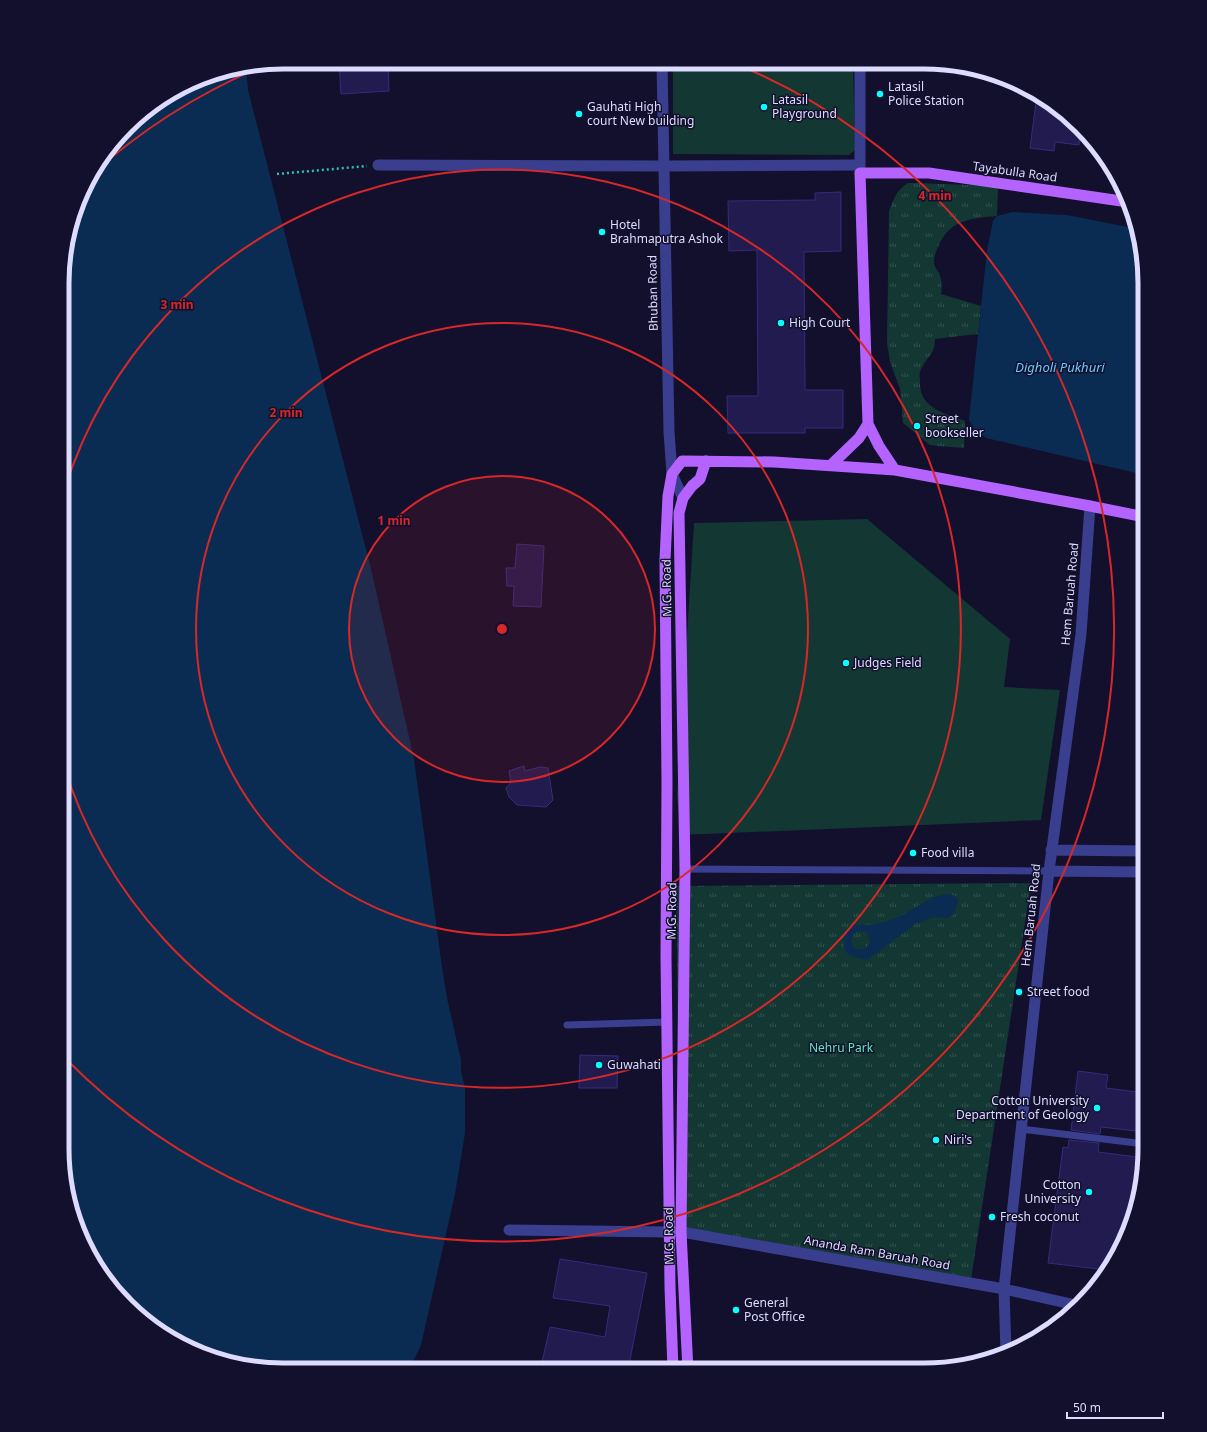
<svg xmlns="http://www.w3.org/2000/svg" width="1207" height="1432" font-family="'Noto Sans',sans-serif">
<defs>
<pattern id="grass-tufts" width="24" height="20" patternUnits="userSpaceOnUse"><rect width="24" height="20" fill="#133732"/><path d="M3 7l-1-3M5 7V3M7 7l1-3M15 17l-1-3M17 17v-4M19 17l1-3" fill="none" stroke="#355351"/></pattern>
</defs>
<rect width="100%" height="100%" fill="#12102d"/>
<path fill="url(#grass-tufts)" d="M908,183h7l83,3 -1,30c-26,2 -48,4 -59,31 -2,4 -5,12 -4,17 1,3 3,6 5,9 3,7 3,13 2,21l40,12 -3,28 -43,5c0,3 -1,9 -2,12 -4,7 -11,13 -13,21 -1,3 0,7 0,10 -1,27 25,31 45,39l-1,27 -26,-2 -8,-1 -27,-22 -3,-34 -10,-27 -3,-19 2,-132c5,-12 7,-21 19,-28z
M1031,883l-60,397 -290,-48 -5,-346z"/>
<path fill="#133732" d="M673,63l180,1 2,86 -6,5 -176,-1z
M867,519l143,120 -6,48 56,3 -19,130 -360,15 -4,-39 17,-273z"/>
<path fill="#0b2c52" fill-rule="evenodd" d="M246,68l2,22 123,479 43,190 28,208 5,31 14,62v12l4,16v45l-10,61 -34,151 -12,25h-141l-56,-12 -52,-25 -33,-28 -35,-45 -22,-53 -8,-58 2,-895 27,-81 46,-56 75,-43z
M1013,212l54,3 71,14 7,54v192l-159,-37 -11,-7 -6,-11 18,-170 6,-29 4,-5z
M950,894l7,3 1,5 -5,13 -5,3 -14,-1 -19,7 -48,36c-4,-1 -9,-2 -13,-3 -15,-5 -11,-22 -4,-32 17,0 30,0 46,-7 19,-8 33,-23 54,-24zM857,931l9,1c6,6 5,13 -2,17h-8l-4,-4c-2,-6 0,-10 5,-14z"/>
<path fill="#211b4f" stroke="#342c7c" d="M339,62h49l1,29 -48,3z
M1037,94l10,5 33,28 -1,18 -24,-3 -1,9 -24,-3z
M841,192v59l-37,1 1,138h38v38h-38v5h-77l-1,-37h31l-1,-146 -28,1 -1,-50 87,-1v-7z
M517,544l27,2 -3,61 -28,-1 1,-20h-7l-1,-18h9z
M524,766l1,5 15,-4 8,1 5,32 -7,7 -29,-2 -8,-8 -3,-9 5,-6 -2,-11z
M580,1055l38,1 -1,32h-38z
M1078,1071l30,4 -2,13 39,5v39l-44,-5 -1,7 -29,-4z
M1069,1140l30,3 -1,9 47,6v6l-12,56 -18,40 -8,10 -59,-7 15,-116 5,1z
M560,1259l87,14 -19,97h-47l-39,-8 8,-35 55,10 5,-31 -57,-8z"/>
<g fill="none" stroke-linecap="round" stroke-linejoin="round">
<path stroke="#2bc4ab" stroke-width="2.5" stroke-dasharray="2 3" stroke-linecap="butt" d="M277,174l90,-8"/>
<path stroke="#393f8e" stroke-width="7" d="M685,869l364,2
M567,1025l100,-3
M1021,1129l124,15"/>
<path stroke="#393f8e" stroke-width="11" d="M378,165l286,1 195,-1
M509,1230l160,2"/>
<path stroke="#393f8e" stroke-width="11" d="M662,63l7,369 3,42 11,24
M860,173v-109
M1051,850l94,1
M1049,871l96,1
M669,1232h13l322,57 76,17
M1006,1352l-2,-63 45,-418 32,-237 9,-128"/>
<path stroke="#b563ff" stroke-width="11" d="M868,424l11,22 16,24
M831,465l28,-27 9,-14 -8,-251h69l199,29
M673,1370l-3,-83 -4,-331 1,-173 -2,-223 3,-64 4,-22 10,-13 92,1 121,8 195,36 55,11
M688,1370l-7,-138 4,-363 -6,-356 4,-15 9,-12 8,-7 6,-18"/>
</g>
<circle cx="502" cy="629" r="153" fill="#d62828" fill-opacity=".12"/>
<g fill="none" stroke="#d62828" stroke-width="2">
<circle cx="502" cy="629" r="153"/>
<circle cx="502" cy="629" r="306"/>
<path d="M64 491A459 459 0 1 1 63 763"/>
<path d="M92 174A612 612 0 0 1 263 66M736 64A612 612 0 1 1 65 1058"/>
</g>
<g fill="#08ffff" stroke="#12102d" stroke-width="1.5">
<circle cx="880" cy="94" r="4"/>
<circle cx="764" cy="107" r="4"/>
<circle cx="579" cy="114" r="4"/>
<circle cx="602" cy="232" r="4"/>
<circle cx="781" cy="323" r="4"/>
<circle cx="917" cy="426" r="4"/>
<circle cx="846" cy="663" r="4"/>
<circle cx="913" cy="853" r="4"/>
<circle cx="1019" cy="992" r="4"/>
<circle cx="599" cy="1065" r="4"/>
<circle cx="1097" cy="1108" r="4"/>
<circle cx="936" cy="1140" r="4"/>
<circle cx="1089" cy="1192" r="4"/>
<circle cx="992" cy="1217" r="4"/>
<circle cx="736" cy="1310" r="4"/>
</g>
<g text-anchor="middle" stroke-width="3" stroke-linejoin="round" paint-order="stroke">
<g font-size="12" fill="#dddcff" stroke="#12102d" text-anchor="start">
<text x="888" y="91">Latasil<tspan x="888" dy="14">Police Station</tspan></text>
<text x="772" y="104">Latasil<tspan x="772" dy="14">Playground</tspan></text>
<text x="587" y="111">Gauhati High<tspan x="587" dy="14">court New building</tspan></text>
<text x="610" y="229">Hotel<tspan x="610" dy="14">Brahmaputra Ashok</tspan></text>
<text x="789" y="327">High Court</text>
<text x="925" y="423">Street<tspan x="925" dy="14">bookseller</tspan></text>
<text x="854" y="667">Judges Field</text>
<text x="921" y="857">Food villa</text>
<text x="1027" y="996">Street food</text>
<text x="607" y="1069">Guwahati</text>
<text x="1089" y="1105" text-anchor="end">Cotton University<tspan x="1089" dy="14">Department of Geology</tspan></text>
<text x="944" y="1144">Niri's</text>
<text x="1081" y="1189" text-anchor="end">Cotton<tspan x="1081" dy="14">University</tspan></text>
<text x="1000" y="1221">Fresh coconut</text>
<text x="744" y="1307">General<tspan x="744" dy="14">Post Office</tspan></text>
</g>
<g font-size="12" fill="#dddcff" stroke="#12102d">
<text transform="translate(1015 172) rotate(8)" y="4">Tayabulla Road</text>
<text transform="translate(653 293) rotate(-91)" y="4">Bhuban Road</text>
<text transform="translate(667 588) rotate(-91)" y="4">M.G. Road</text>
<text transform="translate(1070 594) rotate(-85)" y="4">Hem Baruah Road</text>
<text transform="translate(672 911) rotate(-89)" y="4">M.G. Road</text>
<text transform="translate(1031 915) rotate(-84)" y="4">Hem Baruah Road</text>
<text transform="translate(669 1236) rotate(-91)" y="4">M.G. Road</text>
<text transform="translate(877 1253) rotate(10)" y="4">Ananda Ram Baruah Road</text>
</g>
<g font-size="12" fill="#61e6b7" stroke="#12102d">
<text x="841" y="1052">Nehru Park</text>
</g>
<g font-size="13" font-style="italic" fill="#6ac9ff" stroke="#12102d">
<text x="1060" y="372">Digholi Pukhuri</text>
</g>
</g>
<path d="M0 0H1207V1432H0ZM283 69H924A214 214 0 0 1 1138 283V1149A214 214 0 0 1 924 1363H283A214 214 0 0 1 69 1149V283A214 214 0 0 1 283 69Z" fill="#12102d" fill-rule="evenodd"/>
<path fill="none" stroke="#dddcff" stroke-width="5" d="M283 69H924A214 214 0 0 1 1138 283V1149A214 214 0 0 1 924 1363H283A214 214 0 0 1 69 1149V283A214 214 0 0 1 283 69Z"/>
<circle cx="502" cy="629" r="6" fill="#d62828" stroke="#12102d" stroke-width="2"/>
<g font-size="12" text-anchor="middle" font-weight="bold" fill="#d62828" stroke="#12102d" stroke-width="3" stroke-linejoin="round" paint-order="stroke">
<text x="935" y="200">4 min</text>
<text x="177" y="309">3 min</text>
<text x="286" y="417">2 min</text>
<text x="394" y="525">1 min</text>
</g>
<path d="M1067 1412v6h96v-6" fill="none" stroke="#dddcff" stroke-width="2"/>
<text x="1073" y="1412" font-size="12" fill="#dddcff" stroke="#12102d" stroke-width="3" paint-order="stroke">50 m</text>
</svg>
